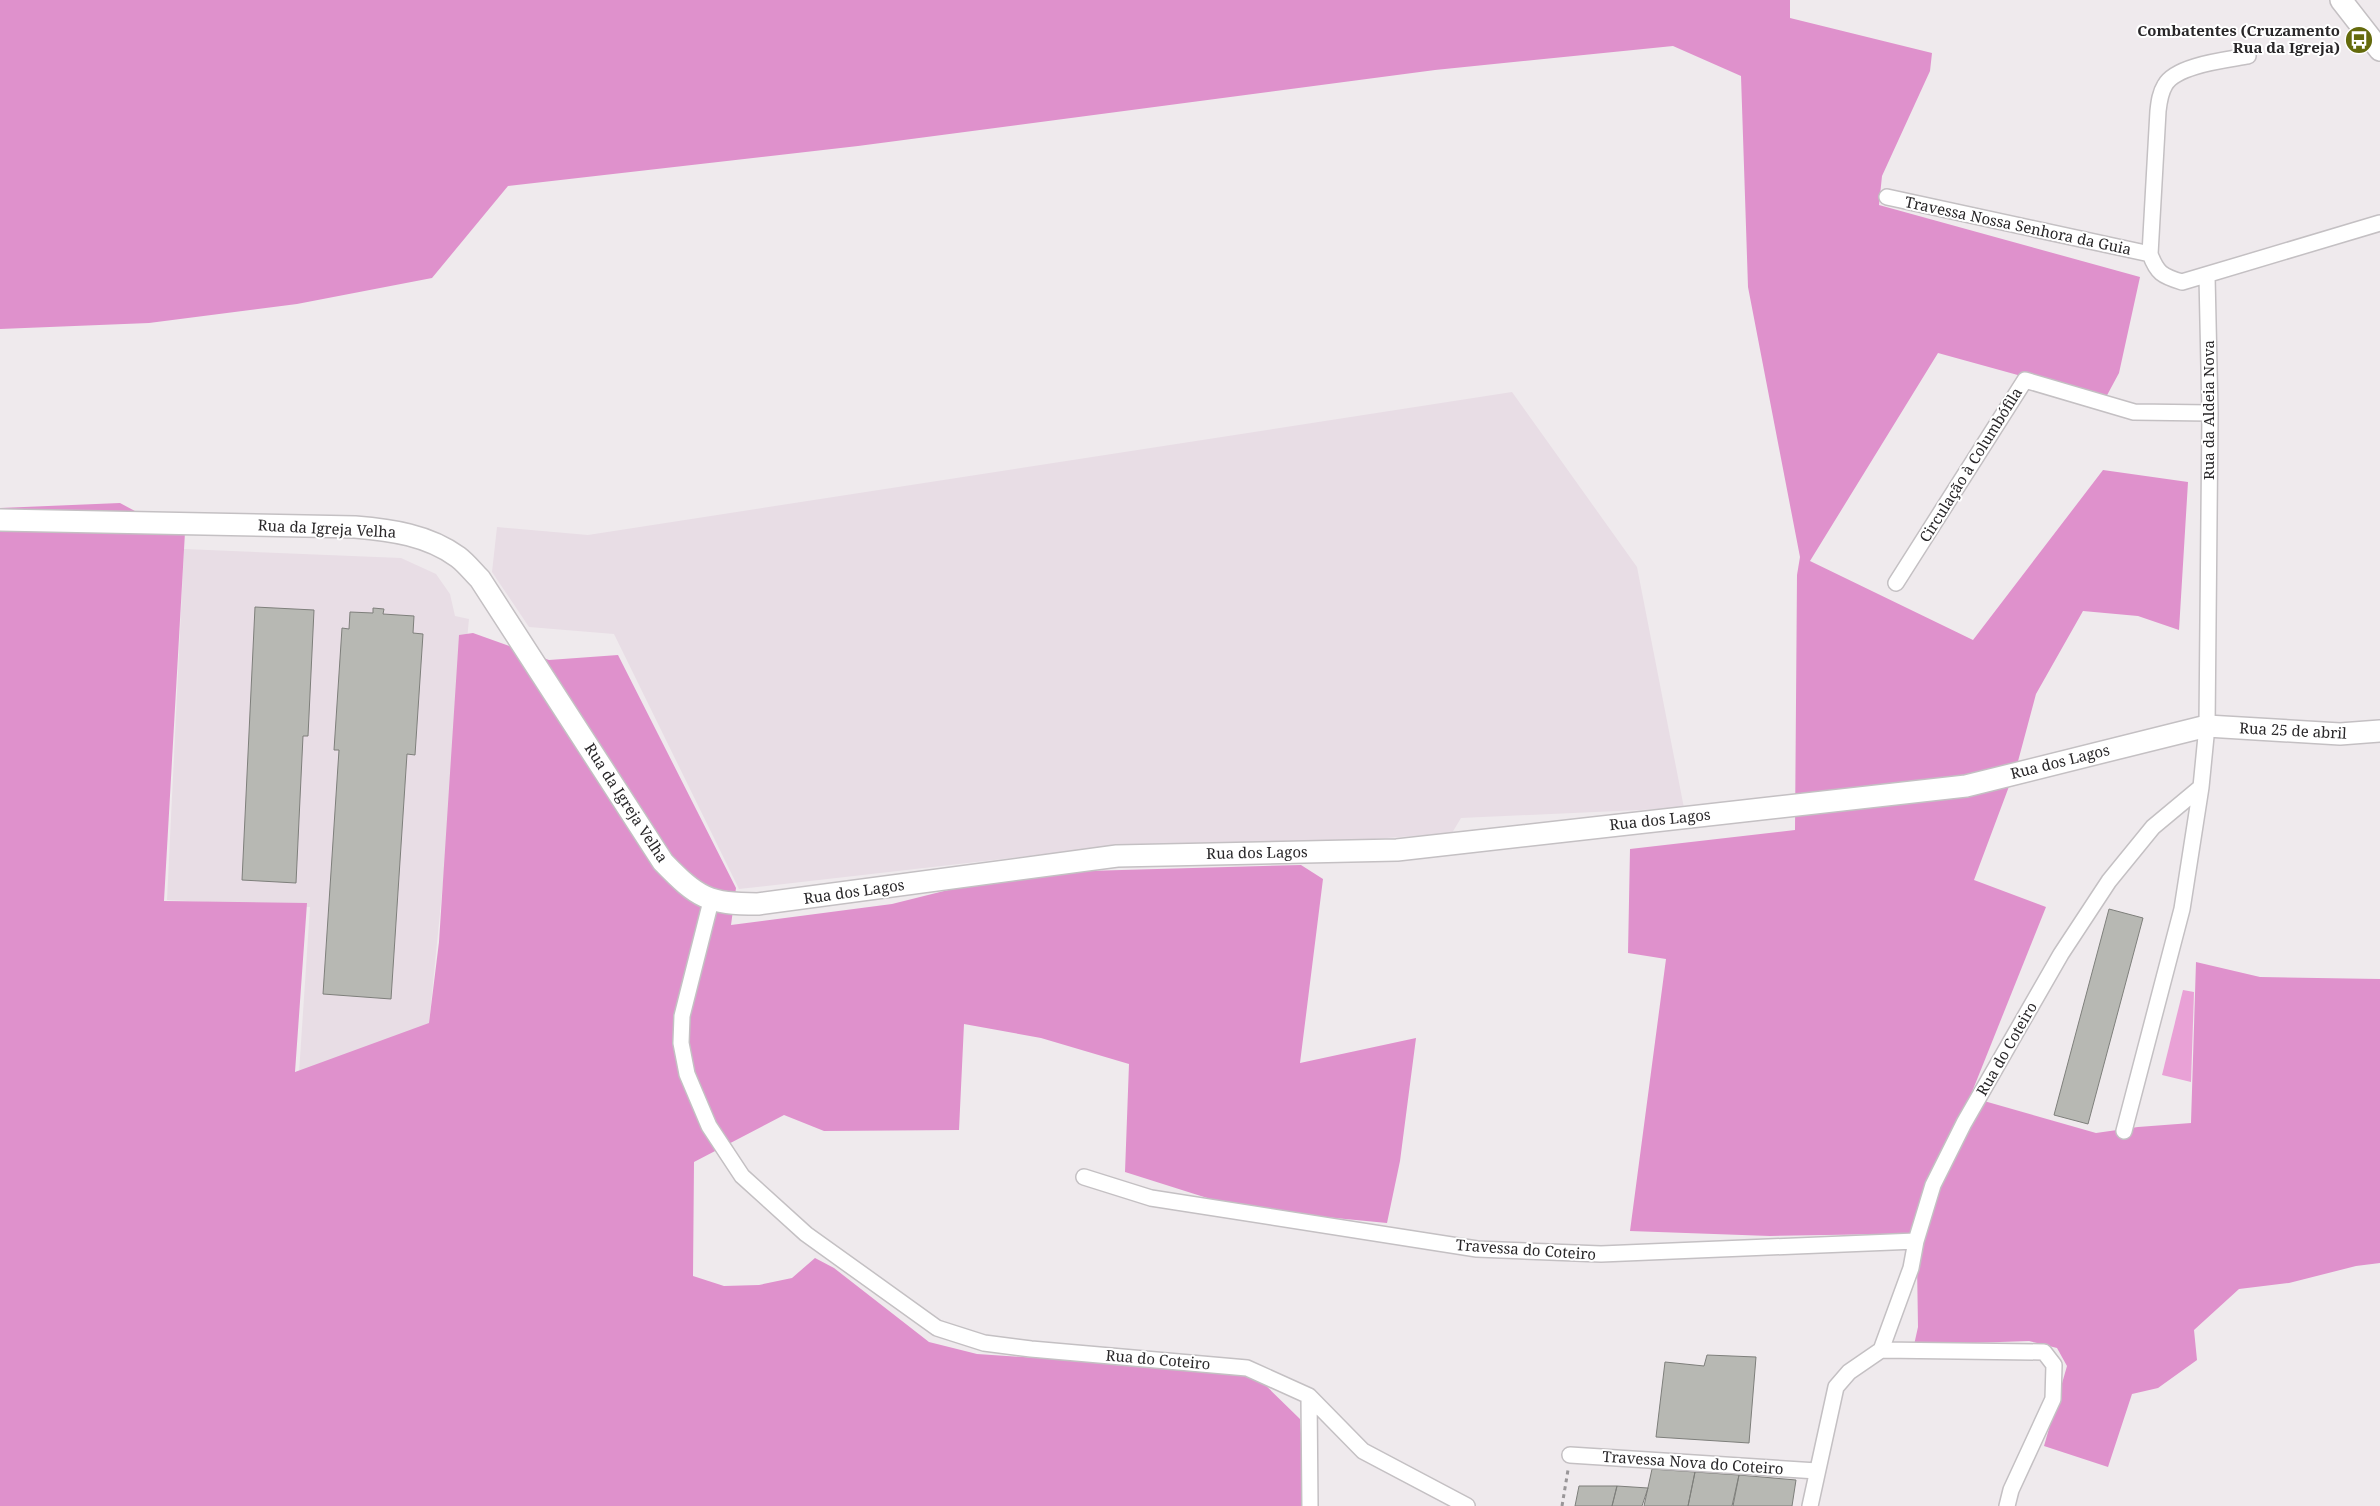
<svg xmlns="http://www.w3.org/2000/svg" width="2380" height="1506" font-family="'Noto Serif',serif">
<rect width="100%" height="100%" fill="#efeaed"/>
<path fill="#e8dde5" d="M1512,392l125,175 47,241 -223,10 -9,15 -144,11 -181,1 -388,44 -125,-255 -85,-7 -37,-55 5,-45 91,8z
M184,549l217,9 35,16 14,20 5,22 14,3 -39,395 -33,304 -115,12 28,-423 -143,-7z"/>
<path fill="#e9a1d6" d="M2183,990l11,2 -3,90 -29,-7z"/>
<path fill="#df91cc" d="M0,0h1790v18l142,35 -2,18 -48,105 -3,29 261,72 -21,96 -14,26 -167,-46 -128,208 163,79 130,-170 85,12 -9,148 -41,-14 -55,-5 -47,83 -19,71 -43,115 72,27 -76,190 126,36 42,-6 53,-4 5,-161 64,15 120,2v284l-24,3 -67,17 -50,6 -45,41 3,30 -39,28 -26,6 -24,73 -64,-21 23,-80 -10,-18 -28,-7 -115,4 4,-18 -1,-64 -28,-29 -119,2 -140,-5 36,-272 -38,-6 2,-104 165,-19 2,-255 3,-18 -52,-270 -7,-211 -68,-30 -238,24 -577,76 -350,40 -76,92 -135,26 -148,19 -149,6z
M120,503l54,29h11l-21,369 143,2 -12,169 134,-49 10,-81 20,-307 14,-2 76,27 69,-5 118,233 -5,37 161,-21 124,-31 285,-8 22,14 -23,184 116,-25 -16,123 -13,62 -145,-14 -117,-37 4,-108 -88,-26 -77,-14 -5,106 -135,1 -40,-16 -90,47 -1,114 31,10 35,-1 33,-7 23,-20 19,10 95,74 48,12 242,16 36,5 45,44 6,87h-1306v-998z"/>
<path fill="#b7b8b3" stroke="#7e7f7b" d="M255,607l59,3 -6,126h-5l-7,147 -54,-3z
M373,608l11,1 -1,5 31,2 -1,17 10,1 -8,121 -8,-1 -16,245 -68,-5 16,-244h-5l8,-122 7,1 1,-17 23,1z
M2109,909l34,9 -55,206 -34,-9z
M1707,1355l49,2 -7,86 -93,-6 9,-75 39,4z
M1652,1469l43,3 -7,34h-44z
M1695,1472l44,3 -7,31h-44z
M1739,1475l57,5 -4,26h-59z
M1579,1486h38l-5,20h-37z
M1617,1486l31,2 -6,18h-30z"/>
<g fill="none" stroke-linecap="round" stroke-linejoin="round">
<defs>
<path id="street" d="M2248,56c-21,4 -72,9 -83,29 -5,8 -6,17 -7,26l-8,143c7,19 12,22 32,28l198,-59
M1887,197l263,57
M1896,583l129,-203 109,32 76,1
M711,901l-29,115 -1,27 6,31 22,52 33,50 64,58 131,94 47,15 47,6 216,19 62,28 54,55 104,55
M2124,1131l58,-222 19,-122 6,-61 3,-313 -3,-137
M1084,1177l67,21 326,51 124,5 315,-13
M1881,1350l30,-82 5,-27 17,-56 31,-62 97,-169 48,-73 44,-54 48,-40
M1881,1350l163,2 10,13 -1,34 -42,91 -4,16
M1309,1396l1,110
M1570,1455l247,16
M1810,1506l26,-119 13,-15 32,-22"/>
<path id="secondary" d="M2341,0l39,50
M0,520l355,7c36,3 73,8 103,30 8,6 15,15 22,22l183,283c35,36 45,42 95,42l359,-48 280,-6 569,-64 241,-60 133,8 40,-3"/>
</defs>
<use href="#street" stroke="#c4c0c3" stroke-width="18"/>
<use href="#secondary" stroke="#c4c0c3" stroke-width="24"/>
<path stroke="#999698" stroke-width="3" stroke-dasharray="4 4" stroke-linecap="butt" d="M1562,1506l6,-36"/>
<use href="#street" stroke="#fff" stroke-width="15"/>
<use href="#secondary" stroke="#fff" stroke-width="21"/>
</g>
<defs>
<symbol id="bus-disc" viewBox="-11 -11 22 22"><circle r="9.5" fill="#646a0c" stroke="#fff"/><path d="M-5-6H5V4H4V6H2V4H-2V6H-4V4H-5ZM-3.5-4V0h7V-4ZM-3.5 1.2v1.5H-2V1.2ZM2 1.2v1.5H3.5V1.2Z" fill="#fff"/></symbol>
</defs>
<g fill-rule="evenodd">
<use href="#bus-disc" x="2343" y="24" width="32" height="32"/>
</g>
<g text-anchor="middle" stroke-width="4" stroke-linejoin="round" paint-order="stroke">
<g font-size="15" font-weight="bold" fill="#292729" stroke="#fff" text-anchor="end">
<text x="2340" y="36">Combatentes (Cruzamento<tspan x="2340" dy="17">Rua da Igreja)</tspan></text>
</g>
<g font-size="15" fill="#292729" stroke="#fff">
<text transform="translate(2018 226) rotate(12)" y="5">Travessa Nossa Senhora da Guia</text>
<text transform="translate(2209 410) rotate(-90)" y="5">Rua da Aldeia Nova</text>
<text transform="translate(1971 465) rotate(-58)" y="5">Circulação à Columbófila</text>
<text transform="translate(327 529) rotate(3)" y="5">Rua da Igreja Velha</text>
<text transform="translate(2293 731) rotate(3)" y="5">Rua 25 de abril</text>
<text transform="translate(2060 762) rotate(-14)" y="5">Rua dos Lagos</text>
<text transform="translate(626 803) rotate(57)" y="5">Rua da Igreja Velha</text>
<text transform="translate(1660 820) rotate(-6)" y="5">Rua dos Lagos</text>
<text transform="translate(1257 853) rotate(-1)" y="5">Rua dos Lagos</text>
<text transform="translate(854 892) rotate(-8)" y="5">Rua dos Lagos</text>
<text transform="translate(2007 1049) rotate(-60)" y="5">Rua do Coteiro</text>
<text transform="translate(1526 1250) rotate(4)" y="5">Travessa do Coteiro</text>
<text transform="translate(1158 1360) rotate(5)" y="5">Rua do Coteiro</text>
<text transform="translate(1693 1463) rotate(4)" y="5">Travessa Nova do Coteiro</text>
</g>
</g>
</svg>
